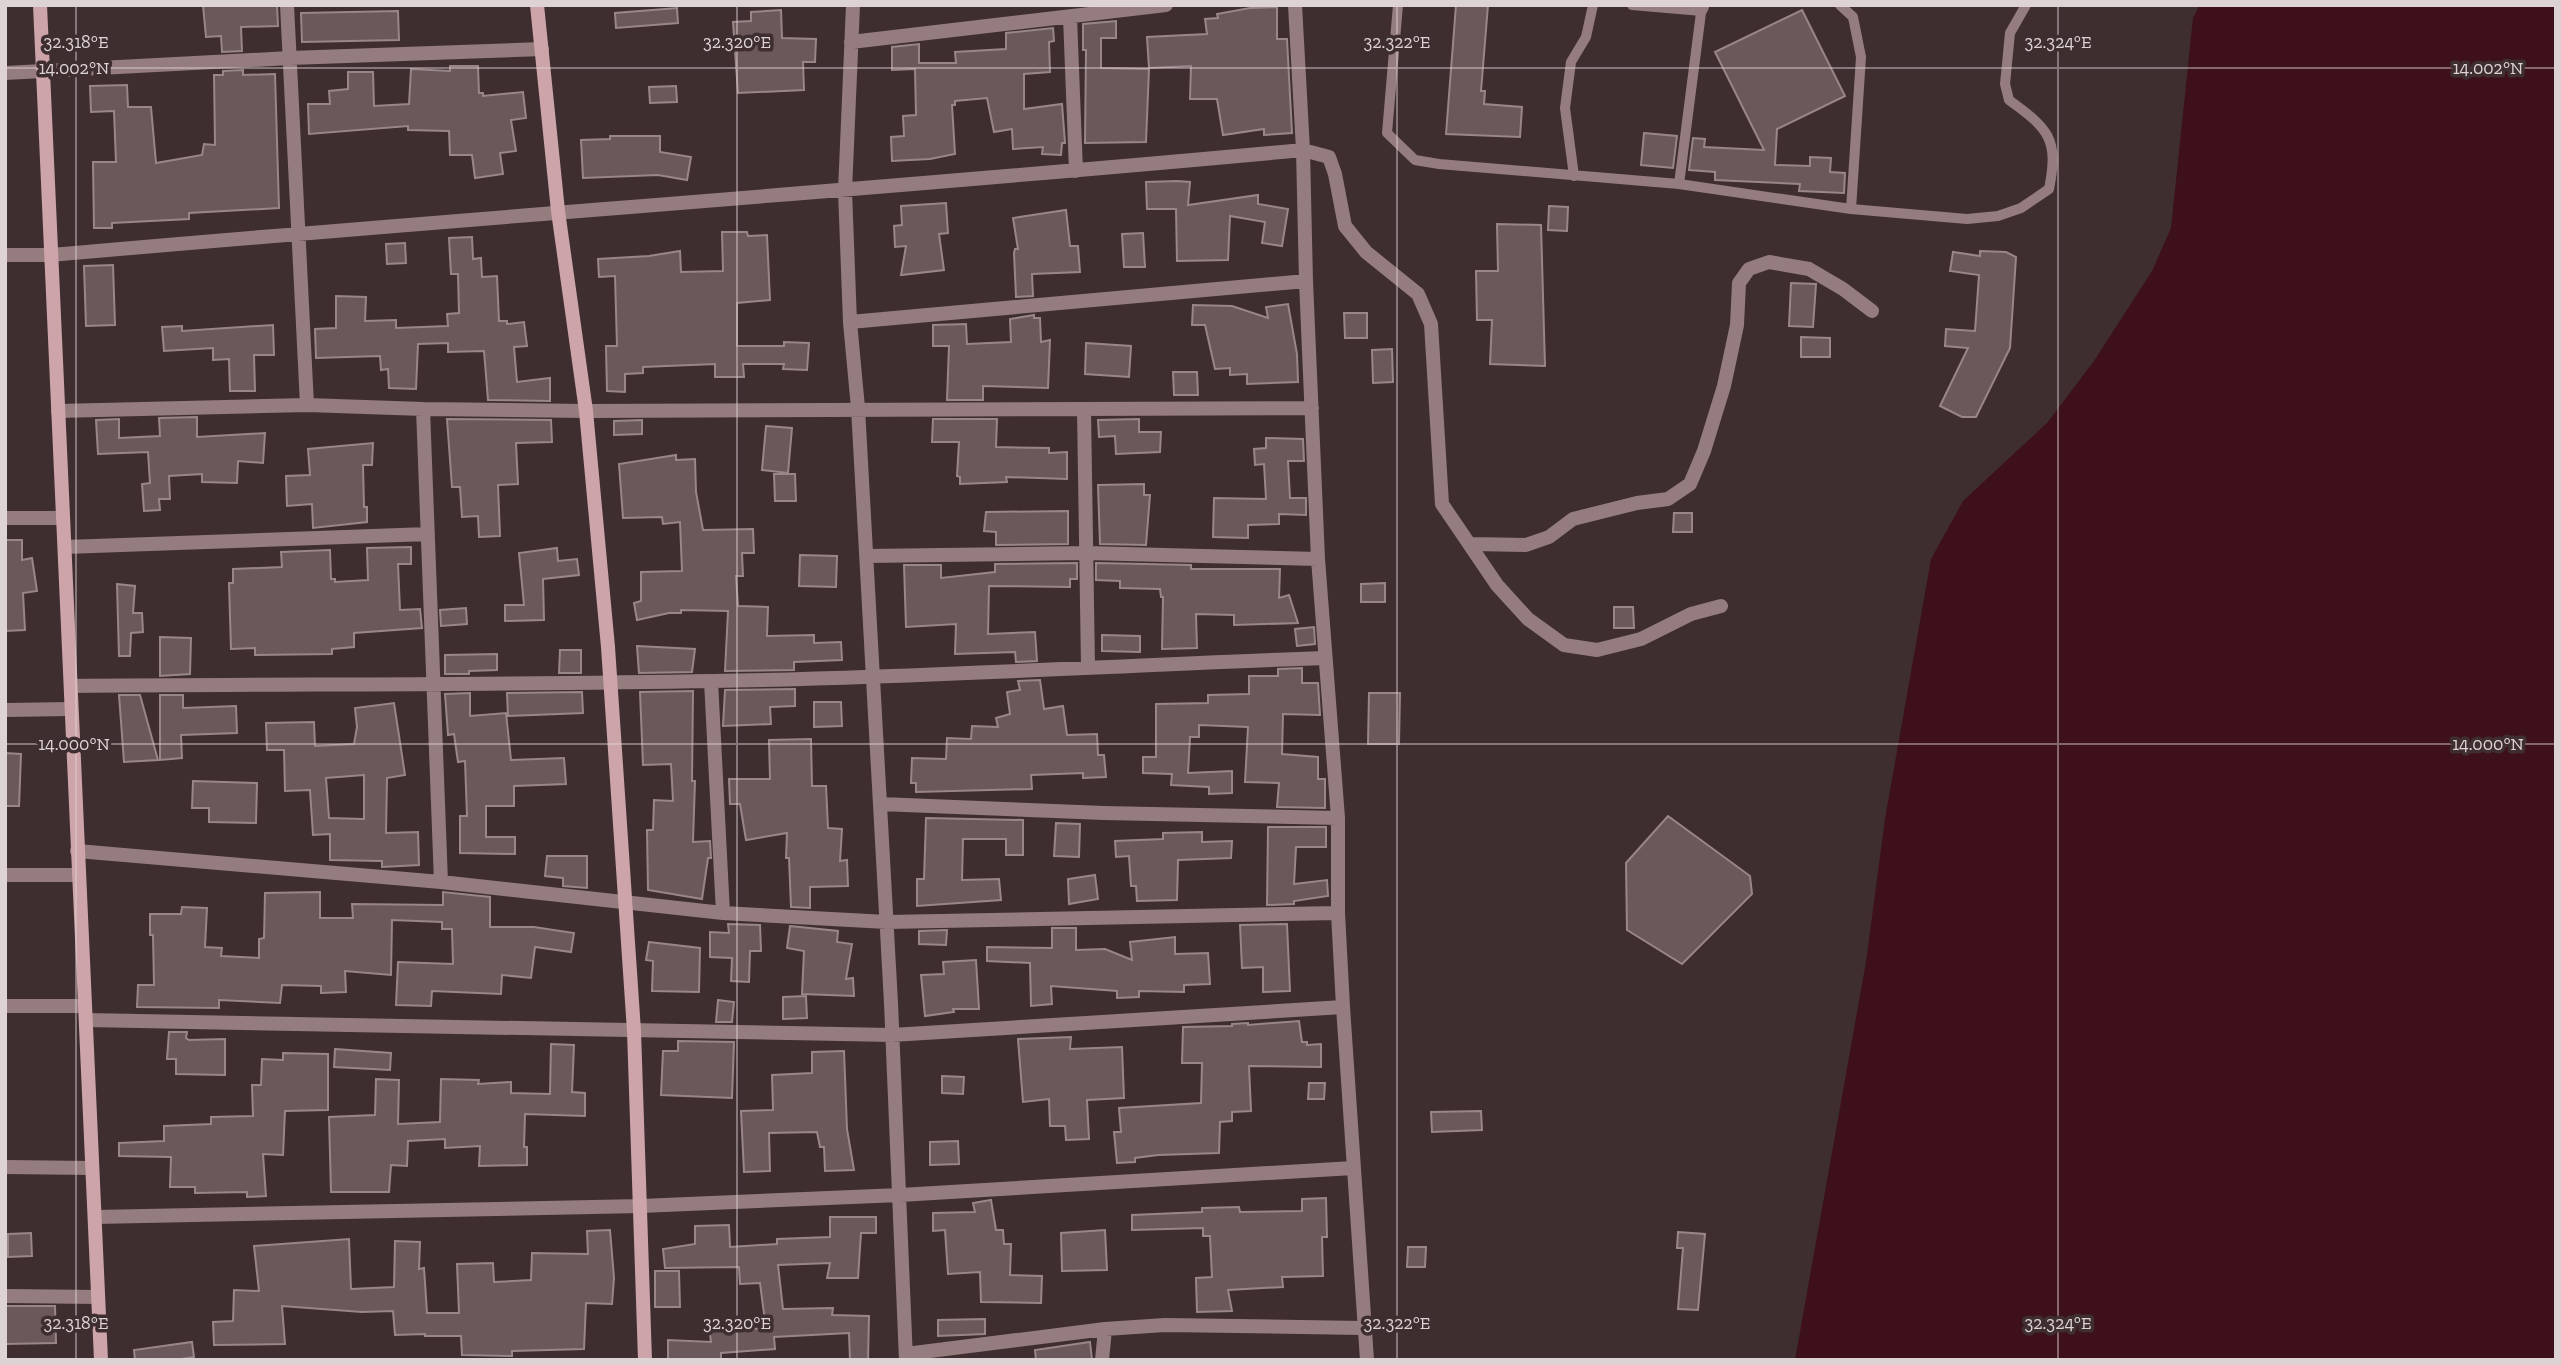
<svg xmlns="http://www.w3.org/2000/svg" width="2561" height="1365" font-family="'Zilla Slab',serif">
<rect width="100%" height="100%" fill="#3e2e30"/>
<path fill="#3d101a" d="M2200,5h356v1355h-761l71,-398 19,-143 46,-260 32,-58 84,-78 47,-62 58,-90 19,-43 22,-210z"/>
<path fill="#6a585a" stroke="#998688" stroke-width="2" fill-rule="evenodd" d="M203,5h74l1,21 -37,1 1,24 -20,1 -1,-16 -15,1z
M1456,5h32l-7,86h4l-1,13 38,3 -2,30 -74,-3z
M1277,7v32h10l5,94 -28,2v-6l-41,6 -6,-36h-27l1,-33 -42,2 -2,-31 60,-3 -2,-15 13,-1 -1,-4 33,-6z
M677,8l1,15 -62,5 -1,-15z
M781,10l1,28 34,1 -1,23h-12l1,28 -66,3 -5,-71 18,-1v-9z
M1802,10l43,86 -68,33 -2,36 35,1v-9l21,1 -1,14 15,1 -1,20 -45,-2 1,-7 -85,-4v-8l-26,-2 4,-32 12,1 -1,8 60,3 -49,-98z
M398,11l1,29 -97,2 -1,-29z
M1116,21v17h-15v30l48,1 -3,73 -61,1 1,-93h-3v-26z
M1053,28l1,13 -5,1 1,30 -26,2v35l38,-5 3,39h-3l-1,12 -19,-1 1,-7 -30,2 -1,-20 -18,3 -7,-34 -32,3v4h-3l3,49 -25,5 -38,2 -1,-24 13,-1 -1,-20 13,-1 -1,-46 -23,1v-23l27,-3v19h37l-1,-11 51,-3v-16z
M450,66h28l1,27h4v3l40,-4 3,26 -15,2 5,31 -16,2 3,21 -28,4 -3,-23h-22l-1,-24 -41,-1v-4l-99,8 -1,-30h22l-1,-13 19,-2v-17h25l1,34 35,-2 2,-35 39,2z
M243,70v5l32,-1 4,134 -90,5v6l-77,4v5h-18l-1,-66h23l-2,-51 -23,1 -1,-26 37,-1 1,22h23l5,56 46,-8 2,-11 11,1 -1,-70h9v-4z
M676,86l1,16 -27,1 -1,-16z
M1644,133l33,3 -4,32 -32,-3z
M610,136h50v16l31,5 -4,23 -29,-5 -75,3 -2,-38 29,-1z
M1177,181l13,1 -2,23 70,-10v9l30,5 -6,37 -20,-3 3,-21 -35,-6 -2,44 -51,1 -1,-52h-29l-1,-27z
M946,203l2,30 -9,1 5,36 -43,5 5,-29 -11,1 -1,-21 8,-1 -1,-19z
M1549,206l19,1 -1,24 -19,-1z
M1066,210l4,36h8l2,26 -48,2 1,22 -17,1 -2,-44 1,-4h3l-5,-31z
M1497,224l44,1 4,141 -55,-2 2,-44h-15l-1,-49h22z
M722,232h25l1,4 19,-1 3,65 -33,3v43h47v-4l25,1 -2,27 -24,-1 1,-5h-41l1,13h-29v-13l-72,3v6l-18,1v18l-18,-1 -1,-45h11l-2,-70 -16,1 -1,-18 51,-3 31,-5 1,21 42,-1z
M1143,233l2,34h-21l-2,-33z
M472,237l1,22 8,-1 1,19 15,-1 2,45h8v3l17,-2 3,24 -13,1 3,35 33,-4v23l-62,-1 -4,-49 -36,1v-9l-30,1 -2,45 -27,-1 -1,-19 -7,1 -1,-14 -64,2 -1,-29 21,-1v-32l30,1 -1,24 31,-1v8l52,-2 -1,-12 12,-1 -1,-39h-7l-2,-36z
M405,243l1,20 -19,1 -1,-20z
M1980,251l26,1 10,5 -6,91 -34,69h-14l-22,-11 28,-58 -23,-2 1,-17 29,2 4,-56 -29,-4 3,-19 27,4z
M113,265l2,60 -29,1 -2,-60z
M1791,283l25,1 -3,43 -24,-1z
M1288,304l9,50 1,28 -51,2v-10l-17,1v-7l-15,1 -10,-44h-13l1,-20 39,1 36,12 -2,-11z
M1344,313h23v25h-22z
M1034,315v3h6l1,24 9,-2 -2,48 -65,-2v14h-36l2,-54h-16v-21l33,-1 1,20 44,-2 -1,-23z
M273,325l1,30h-20l1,36h-25l-1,-32 -16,1v-12l-49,3 -2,-24 20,-1v5z
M1801,337l29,1v19h-29z
M1086,343l45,3 -2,31 -44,-3z
M1392,349l1,33 -20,1 -1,-33z
M1173,372h24l1,23h-24z
M197,417v20l68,-4 -2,30 -25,-2 -1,22 -35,-1v-8l-33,2 1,23h-11l1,11 -16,1 -2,-27 8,-1 -2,-31 -50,2 -2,-34 23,-1v19l41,-2 -1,-18z
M447,419l104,1 1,22 -36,1 2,41 -20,1 2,51 -21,1 -1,-21 -16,1 -2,-30h-8z
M933,419h64l-1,28 53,1v5l18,-1v27l-61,-2 1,5 -47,2v-7l-3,-1 2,-34h-27z
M1139,419v13h22l-1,20 -44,2 -1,-18 -16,1 -1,-17z
M642,420v14l-28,1v-14z
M766,426l26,2 -4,45 -26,-3z
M1266,438l37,1 1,22h-16l2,37h16v17l-27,-1v10l-31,1v13l-35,-1 1,-39 52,1 -2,-35 -9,1 -1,-16 12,-1z
M373,443l-1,22h-9l1,42h3v15l-54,6 -1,-24 -25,2 -1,-30 24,-1 -2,-26z
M676,455v5l19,-1 1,33 7,38 50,-1 1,24h-12l1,23h-7l2,30 30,1 -1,29 47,-1v8l27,-1 1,18 -48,2v8l-69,1 3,-60 -47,-1v3h-12l-32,7 -3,-17 7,-2v-29l41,-1 -2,-49 -17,2 -1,-7 -39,1 -4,-54z
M774,474h21l1,27h-21z
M1144,484v11h6l-4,50 -46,-1 -2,-59z
M1068,511v33l-72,1v-13l-12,-1 2,-19z
M1674,513h18v19h-19z
M5,540h17v20l10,-2 5,33 -14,2 2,37 -20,1z
M411,547v17h-13l2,46 20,-1 2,19 -68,5v14l-22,2v5l-77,1v-7l-24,1 -2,-66h4v-14l49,-2 -1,-15 49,-2 1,29h4v3l33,-2 -1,-32z
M557,548l1,13 19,-2 2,16 -36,4 1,41 -39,1v-16h19l-5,-52z
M800,555l37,1 -1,31 -37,-1z
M1077,563v16h-7v8l-81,-1 -1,48 47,-2 2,29 -21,1 -1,-10 -60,2 1,-30 -50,3 -2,-62h37v13l54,-6v-8z
M1096,563l95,2v4h89l-1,29 10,-3 9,28 -64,2v-10l-38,-1 1,34 -35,1 1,-52h-2l-1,-8 -40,-1v-7l-24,-1z
M1385,583v19h-24v-18z
M117,584l18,2 -2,27h9l1,19 -12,1 -1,23h-11z
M1614,607h19l1,21h-20z
M466,608l1,16 -26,2 -1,-16z
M1314,627l1,17 -18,2 -2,-17z
M1102,635l38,1v16l-38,-1z
M160,637l31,1 -1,36 -30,2z
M637,646l58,3 -3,23 -53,1z
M560,650h21v23h-22z
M497,654v16l-28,1v3h-24v-19z
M1302,668v15h16l2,32 -37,-1 -1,40 36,3v22h7v29l-48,-1 2,-24 -34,-1 3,-55 -49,-2v12h-9l-2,36 44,-2v22l-23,1v-7l-38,-2 1,-11 -29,-1v-16h13v-53l52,-1v-8l41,-1v-18h29v-7z
M1040,680l4,29 19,-3 4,29 30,-1 1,21h6l2,22 -23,1v-5l-52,2 1,14 -116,3v-9h-5l1,-25 34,1 1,-21 24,1 1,-13 26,1 -2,-9 14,-4 -3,-22 13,-2 -2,-9z
M795,689v17l-25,1 1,17 -48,2 2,-36z
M693,691l-1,90h3l-2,61 17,-1 1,17h-3l-6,41 -54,-9 -1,-60h6l1,-30 19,1 -2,-37 -28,1 -3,-73z
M582,692l1,21 -75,3 -1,-23z
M470,693v23l36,-3 5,47 53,-2 2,26 -52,2v20h-28v31h29v17l-55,-1v-37h7l-2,-55 -7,1 -4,-28 -6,1 -3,-41z
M1369,693h31l-1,51h-31z
M119,695h21l18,65 -34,2z
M160,695h23v13l53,-2 1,27 -56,2 1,23 -22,2z
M814,702h27l1,24 -28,1z
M394,703l11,72 -18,3 -1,55 32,-1 1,33 -37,2v-6l-52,-1v-26l-17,1 -3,-45 -25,1 -1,-41h-17l-1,-27 48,-1 1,24 39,-2 3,-17 -2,-19zM364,775v44l-35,-1 -3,-40z
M811,739l1,47h14l2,42 14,1 -2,32 7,-1 1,26 -38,1v21l-19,-1 -2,-49h-3l1,-25 -41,7 -6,-36h-10l-1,-25h41l-1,-39z
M5,753l16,1 -2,52h-14z
M193,781l64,2 -1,40 -47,-1v-14h-17z
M1668,816l82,60 2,18 -70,70 -55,-34 -1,-67z
M926,818l97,2v35h-17v-16h-43l-1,41 37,-1 2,21 -84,6v-27h7z
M1056,823l24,1 -1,33 -25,-1z
M1268,827h58v20h-30l-2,37 33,-4 1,16 -34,5v3l-27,1z
M1202,832v10l30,-1 -1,17 -53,2 -1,40 -40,1 -1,-15h-5l-2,-30 -13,1 -1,-16 48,-2v-6z
M547,856h40v32l-24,-2v-8l-18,-2z
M1095,875l3,24 -29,5 -1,-25z
M320,892v26h33l-1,-14 91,1v-13l47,5v30h44l40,6 -3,19 -36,-5 -4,31 -29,-3 -1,19 -69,-3 -1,15 -35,-1 2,-43 55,2 -1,-35h-10v-7l-50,-2 -1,55 -46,-4 1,21 -25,1v-7l-39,-1 -2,18 -61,-3v8l-82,-1 1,-22h16l-1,-50h-3v-21h31l1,-7 25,1 -2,39 17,1 -1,8 38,2v-19l5,-1 1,-45z
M728,924l32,1 1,26h-11l-1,31 -18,-1 1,-23 -22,-1v-25l19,1z
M1287,924l3,67 -27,1v-25l-21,1 -2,-43z
M790,926l48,5 -1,11 15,2 -6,35 7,-1 1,18 -52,-2 2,-43 -17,-3z
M1052,928h24v22l29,-1 27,11 -2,-18 45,-5v17l33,-1 2,31 -26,1v7l-45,-1v6l-22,1v-7l-66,-5 1,18 -21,2 -1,-43 -43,-2v-14l65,1z
M947,930l-1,15 -27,-1v-13z
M649,942l51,6 -1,44 -47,-1 1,-30 -7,-1z
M976,960l3,49h-26l1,3 -29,4 -4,-41 23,-1 -1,-12z
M806,996l1,22 -24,1v-22z
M718,1000l16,2 -2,20h-16z
M1299,1021l3,21h5v3l14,-1v23l-72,-1 2,45 -19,1v9l-12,1 -1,31 -61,2 -23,3v4l-18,1 -3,-31h7l-2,-24 82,-5 1,-40h-20l1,-36 49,-1v-2l16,-1v2z
M169,1032h18l-1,6 3,2 36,-1v36l-49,-1v-15h-9z
M1071,1037l-1,12 52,-2 2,51 -37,2 2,39 -23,1 -1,-14h-15l-1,-27 -26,3 -5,-63z
M678,1041l56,1 -2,56 -71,-3 2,-44h15z
M551,1044l23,1 -2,47 13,1v23l-60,-2 -1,33h3v18l-48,1 1,-20 -35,2v-9l-37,2 -1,25 -16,-1 -2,27h-58l-2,-75 46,-2 1,-36 23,1 -1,44 42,-2 1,-43 38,1 -1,4 33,-2v11l39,1z
M335,1049l56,4 -1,17 -56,-3z
M844,1051l3,78 7,41 -29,1 -1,-24h-4l-3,-15 -48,1 1,38 -26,1 -3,-61 32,-1 -1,-35 40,-2v-21z
M283,1053l45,1v56l-43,1 -2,44 -20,-1 3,42 -19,1v-5l-52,1v-6h-25l1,-30 -52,-1v-13l45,-2v-15l47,-2v-7l42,-1 -1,-31h9l1,-26 21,1z
M942,1076l22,1 -1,17 -21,-1z
M1309,1083h16l-1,16h-16z
M1481,1111l1,19 -50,2 -1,-20z
M958,1141l1,23 -29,1v-23z
M1326,1198l1,39h-5l1,39 -41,1 1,10 -55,3 4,21 -35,1 -1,-34 16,-1 -2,-41h-7v-8l-71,2v-15l70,-3v-4l37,-1 1,5 62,-1v-12z
M991,1200l5,30h7l1,14h7l-1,31 32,1 -1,27 -60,-1 -1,-30 -32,2 -3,-44 -12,1v-18l42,-1 -2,-9z
M830,1217h46v16h-15l-3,45h-31l3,-15 -52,2 5,44 50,-1 -1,7 37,1 -1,44h-18l-1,-27 -75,4 1,12 -54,4v7h-53v-20l43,2 -2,-15 57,2 -6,-46 -20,1 -1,-17 -74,1 -2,-19 32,-5v-18l34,-1 1,22 47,-3v-5l53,-2z
M610,1230l4,48 -2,26 -26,-1 -2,46 -72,2v5l-50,-1 -1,-19h-36v-2l-30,1 -2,-24 -31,1 -80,-6 3,38 -71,1 -1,-23 20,-1 1,-31 25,1 -5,-45 95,-7 2,50 43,-2 1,-46 25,1 -1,27 5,-1 3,45h32l-2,-49 36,-1 1,19 37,-2 1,-27 56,1 -1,-23z
M1105,1230l2,40 -45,1 -1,-38z
M1678,1232l27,2 -7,76 -20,-1 5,-61h-6z
M31,1233l1,23 -24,1v-23z
M1408,1247h18l-1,20h-18z
M655,1271h24l1,36h-25z
M5,1306h50l1,37 -51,1z
M985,1319v15l-47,2v-16z
M192,1342l2,15 -19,3h-40l-1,-10z
M1090,1342l2,18h-56l-1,-10z"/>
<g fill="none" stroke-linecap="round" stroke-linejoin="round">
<path stroke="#957c7e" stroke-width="10" d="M1398,5l-11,128 28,27 24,4 240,20 172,25 116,10 31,-3 23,-8 28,-19c10,-50 0,-60 -40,-89l-4,-16 5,-51 16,-28
M1632,5l70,6 2,-4
M1840,5l13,12 8,40 -10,152
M1574,176l-9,-68 6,-46 15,-25 7,-32
M1679,184l23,-179"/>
<path stroke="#957c7e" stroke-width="14" d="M287,5l20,400
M853,5l-8,186 5,131 8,86 33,595 15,357
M1295,5l8,145 3,131 12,278 20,259v95l5,94 24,353
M1070,17l6,154
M851,42l315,-37
M5,73l285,-15 252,-9
M5,255h46c417,-37 835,-66 1252,-105l26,7 6,17 10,52 21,26 52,42 13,30 11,180 55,81 31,34 36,26 33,5 44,-11 50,-25 30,-8
M850,322l456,-41
M423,409l18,473
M1084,410l4,257
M58,411l249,-6 116,4 163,2 726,-3
M5,518h58
M1471,544l55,1 23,-8 24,-18 64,-16 31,-4 22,-15 14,-33 20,-65 13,-61 2,-42 10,-14 20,-7 40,7 34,20 29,22
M65,547l363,-13
M866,556l220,-3 232,6
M711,681l12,232
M71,686c214,-2 428,-1 642,-5 204,-3 408,-16 611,-23
M5,710l66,-1
M880,804l224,9 234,5
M77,851l364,31 282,31 164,9 451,-9
M5,875h73
M5,1006h80
M86,1020l806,15 451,-28
M5,1167l87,1
M95,1217l546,-11 259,-11 453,-27
M5,1296l93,1
M906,1354l199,-25 60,-4 198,3
M1102,1360l3,-31"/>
<path stroke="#cda4a9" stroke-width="14" d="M40,5l61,1355
M537,5l21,206 28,200 22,236 26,384 11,329"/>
</g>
<path fill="none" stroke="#ddd3d4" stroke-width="2" stroke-opacity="0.45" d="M76,5v1355M737,5v1355M1397,5v1355M2058,5v1355M5,68h2551M5,744h2551"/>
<g font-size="18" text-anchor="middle" fill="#ddd3d4" stroke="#3e2e30" stroke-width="7" stroke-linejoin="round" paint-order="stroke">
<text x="76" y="48">32.318°E</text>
<text x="737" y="48">32.320°E</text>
<text x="1397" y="48">32.322°E</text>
<text x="2058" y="48">32.324°E</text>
<text x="74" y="74">14.002°N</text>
<text x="2488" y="74">14.002°N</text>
<text x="74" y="750">14.000°N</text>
<text x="2488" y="750">14.000°N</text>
<text x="76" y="1329">32.318°E</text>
<text x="737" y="1329">32.320°E</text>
<text x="1397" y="1329">32.322°E</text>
<text x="2058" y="1329">32.324°E</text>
</g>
<rect width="2561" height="1365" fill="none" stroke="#ddd3d4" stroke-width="14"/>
</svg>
